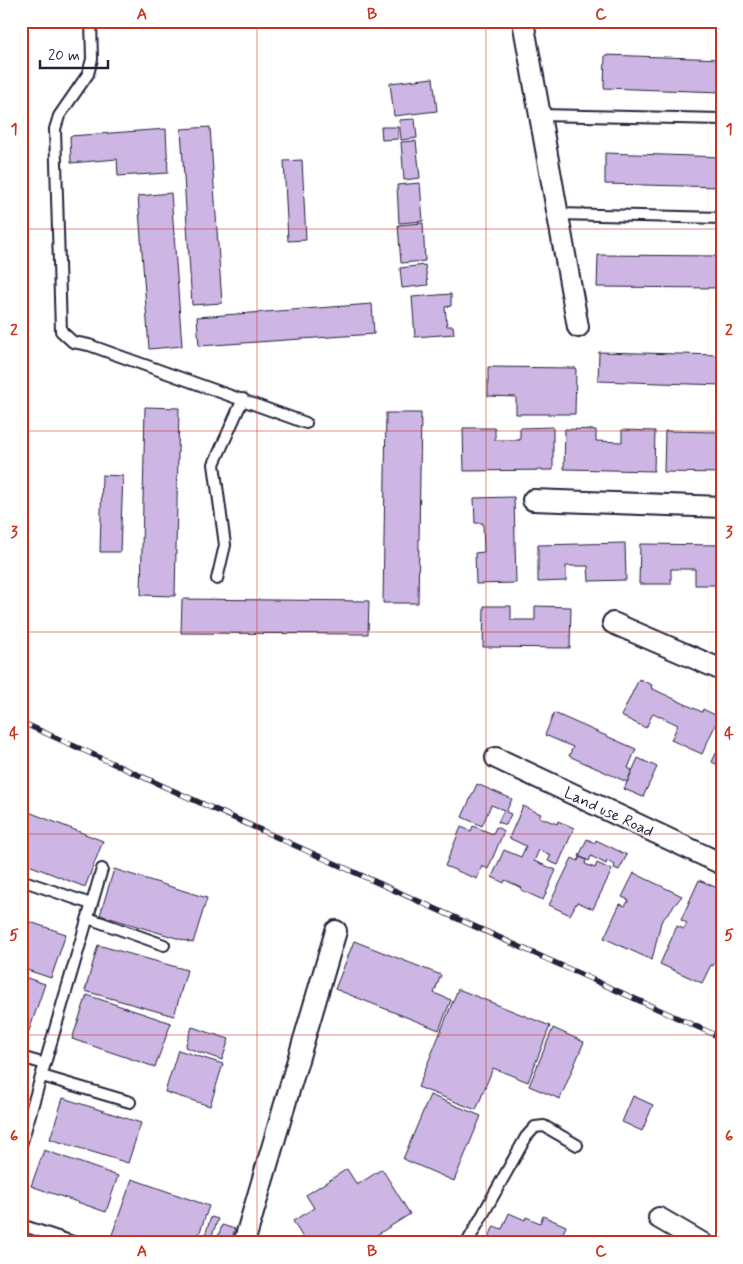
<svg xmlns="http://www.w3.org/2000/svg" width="743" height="1264" font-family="Mynerve,sans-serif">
<rect width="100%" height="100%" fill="#fff"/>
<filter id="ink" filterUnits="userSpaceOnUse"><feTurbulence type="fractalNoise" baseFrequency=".02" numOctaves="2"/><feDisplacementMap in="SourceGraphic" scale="10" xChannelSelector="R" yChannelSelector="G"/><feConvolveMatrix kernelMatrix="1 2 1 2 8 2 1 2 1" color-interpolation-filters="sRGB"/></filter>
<g filter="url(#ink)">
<path fill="#cdb5e4" stroke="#22223b" d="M605,55l117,4v33l-118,-4z
M433,78l4,33 -43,5 -4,-33z
M415,119l2,19 -16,2 -2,-20z
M210,127l12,176 -30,2 -11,-176z
M381,127h17v12l-16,1z
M166,129l2,44 -50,3 -1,-17 -46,4 -1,-27z
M416,141l4,37 -16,2 -3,-38z
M605,153l117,4v30l-117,-3z
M302,160l4,80 -18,1 -4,-80z
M420,183l3,38 -24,2 -2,-38z
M171,193l11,153 -33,3 -11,-153z
M423,223l2,38 -24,2 -3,-38z
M598,255l124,1v32l-125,-1z
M425,265l3,20 -26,3 -2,-20z
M451,294v12l-6,1 2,19h6l1,8 -39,3 -3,-40z
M372,304l2,30 -175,12 -2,-29z
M599,352l123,3v30l-124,-4z
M488,367l88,1 -1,46h-59v-17l-28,-1z
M145,407l34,1 -4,188 -34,-1z
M386,413h35l-3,190h-35z
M553,427v43l-89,1 -1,-43h32v12h25v-12z
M565,429l31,1v11l26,1v-12l33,1 -1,40 -90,-2z
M665,431l57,1v41l-58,-1z
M102,475l21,1 -3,76h-20z
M514,497l2,86 -40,1 -1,-31 9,-1 -1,-29h-8l-1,-25z
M625,543l1,37 -37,1 -1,-15h-22v15l-28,1v-37z
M640,544l82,1v40h-27v-16h-24v15h-32z
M182,599l187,2 -1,33 -187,-1z
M484,606h27v14h24v-14l36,1 -1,41 -87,-1z
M639,679l13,6 -1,3 51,24 1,-3 16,8 -17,37 -31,-14 7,-15 -25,-12 -7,15 -25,-12z
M554,713l82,36 -8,19 4,2 -5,12 -58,-26 4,-9 -28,-12z
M722,740v27l-10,-5z
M638,758l19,9 -14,30 -19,-8z
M477,784l35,15 -6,13 5,2 -5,11 -8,-3 6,-12 -13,-5 -9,21 -20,-9z
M523,806l18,8 -2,3 18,7 1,-3 16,7 -16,37 -10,-4 3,-6 -12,-5 -5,11 22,9 -13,30 -22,-10 1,-2 -17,-8 -1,3 -12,-6 12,-27 17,7 5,-11 -17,-8z
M21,809l82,32 -18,46 -64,-25z
M473,826l20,8 3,-7 8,4 -16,38 -6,-3 -5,13 -32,-13 16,-39 10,4z
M587,839l8,4 1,-3 31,15 -8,15 -5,-2 1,-3 -8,-4 -1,3 -15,-8 -2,5 -10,-5z
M580,857l6,3 -1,4 10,4 2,-5 15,7 -19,39 -16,-7 -7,13 -21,-10 23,-47 6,3z
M114,869l93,29 -14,45 -93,-28z
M634,873l48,23 -21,26 -9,38 -48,-22 16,-34 5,2 4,-6 -7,-3z
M699,880l23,10v57l-9,19 -2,-1 -9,18 -42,-19 17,-38 7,3 3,-6 -6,-3z
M21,919l45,15 -15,44 -30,-10z
M354,941l87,34 -7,18 17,7 -12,30 -104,-41z
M98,945l89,25 -13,46 -89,-25z
M21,976l24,8 -16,47 -8,-3z
M458,989l92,37 -22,56 -35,-14 -17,42 -58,-23z
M87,995l84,28 -16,44 -83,-28z
M192,1027l37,12 -7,21 -37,-13z
M553,1028l31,14 -24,57 -31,-13z
M178,1050l45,14 -13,42 -45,-14z
M430,1095l51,21 -27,65 -51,-22z
M633,1096l20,9 -11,26 -20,-9z
M63,1098l78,25 -13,40 -78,-24z
M44,1150l74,26 -12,36 -75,-26z
M347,1169l10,16 25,-16 28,45 -46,29h-58l-13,-22 21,-13 -8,-13z
M132,1179l77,27 -13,37h-87z
M509,1213l16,7 1,-3 14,6 3,-7 23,10 -7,17h-73l8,-17 8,3z
M211,1217l7,2 -7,19 -6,-3z
M222,1225l13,4 -5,14h-14z"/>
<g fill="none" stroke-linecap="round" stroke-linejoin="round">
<defs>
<path id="lane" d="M91,21l1,38 -4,15 -29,42 -4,13 6,202 12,11 16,3 217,78
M540,115l182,4
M558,214l164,4
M217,579l8,-34 -11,-81 29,-65
M21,880l70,24
M88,918l76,27
M21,1057l24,7
M42,1076l88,26
M21,1145l81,-276
M21,1225l55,18
M467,1243l59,-106 9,-10 9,-1 33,19"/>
<g id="street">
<path d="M523,21l55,306"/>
<path d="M533,500l189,7"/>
<path d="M613,623l109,47"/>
<path id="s1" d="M496,758l226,106"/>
<path d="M659,1218l43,25"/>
<path d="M244,1243l92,-312"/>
</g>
</defs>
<use href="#lane" stroke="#22223b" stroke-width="14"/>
<use href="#street" stroke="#22223b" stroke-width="24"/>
<use href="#lane" stroke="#fff" stroke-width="10"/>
<use href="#street" stroke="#fff" stroke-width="20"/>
<defs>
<path id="rail" d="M21,722l701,316"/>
</defs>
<use href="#rail" stroke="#22223b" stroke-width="5.5"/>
<use href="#rail" stroke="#fff" stroke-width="4" stroke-dasharray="11" stroke-linecap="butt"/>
</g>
</g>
<path fill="none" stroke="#c8321e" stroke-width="1" stroke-opacity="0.55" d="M257,21v1222M486,21v1222M21,229h701M21,431h701M21,632h701M21,834h701M21,1035h701"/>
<g text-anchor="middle" stroke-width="4.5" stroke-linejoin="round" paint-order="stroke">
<g font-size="16" fill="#22223b" stroke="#fff">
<text dy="6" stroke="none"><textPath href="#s1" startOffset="125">Land use Road</textPath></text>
</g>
</g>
<rect width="743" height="1264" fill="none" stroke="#fff" stroke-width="55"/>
<path d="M40 60v8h68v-8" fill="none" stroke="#22223b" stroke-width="2.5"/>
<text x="48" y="60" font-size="15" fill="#22223b" stroke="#ffffff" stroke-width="4" paint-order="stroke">20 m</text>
<rect x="28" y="28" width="688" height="1208" fill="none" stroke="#c8321e" stroke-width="2"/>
<g font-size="16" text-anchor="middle" font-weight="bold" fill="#c8321e">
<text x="142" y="19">A</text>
<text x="372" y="19">B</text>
<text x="601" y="19">C</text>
<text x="14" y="134">1</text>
<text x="729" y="134">1</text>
<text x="14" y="335">2</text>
<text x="729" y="335">2</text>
<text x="14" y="537">3</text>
<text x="729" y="537">3</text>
<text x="14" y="738">4</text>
<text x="729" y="738">4</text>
<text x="14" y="940">5</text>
<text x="729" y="940">5</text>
<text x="14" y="1141">6</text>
<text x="729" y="1141">6</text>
<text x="142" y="1256">A</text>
<text x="372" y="1256">B</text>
<text x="601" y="1256">C</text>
</g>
</svg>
